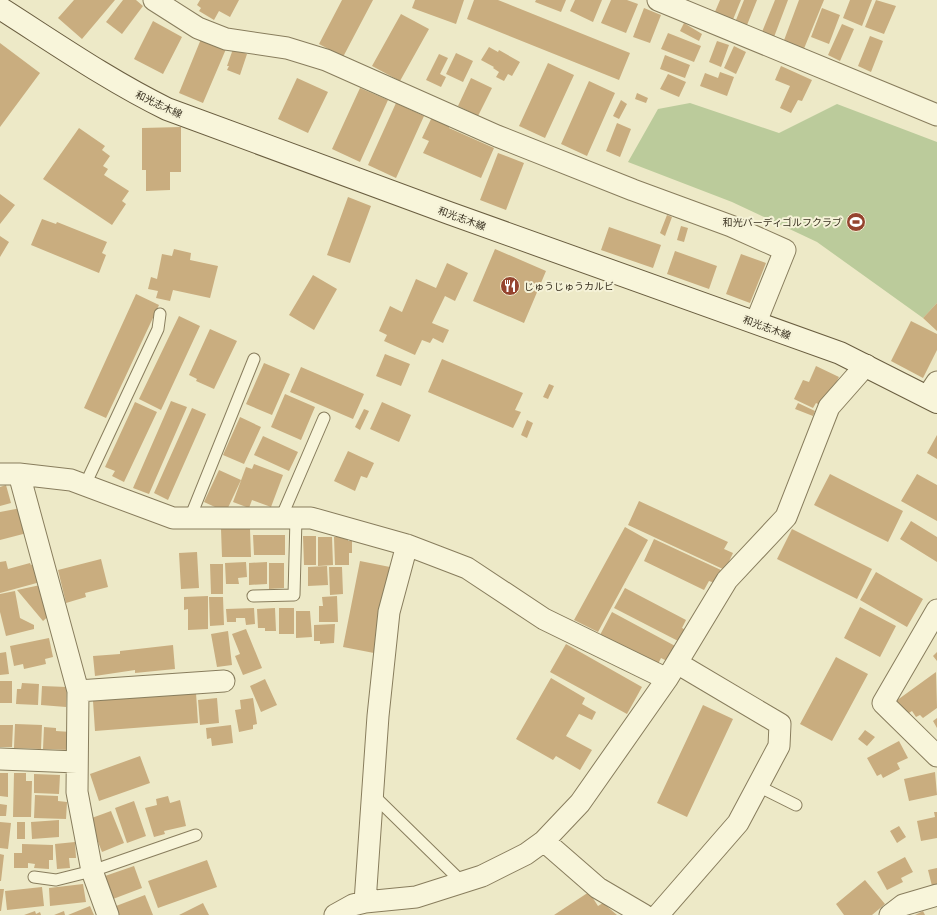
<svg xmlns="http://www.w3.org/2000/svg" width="937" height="915" font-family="'Libre Baskerville','Noto Sans JP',serif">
<rect width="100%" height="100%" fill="#ede9c7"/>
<path fill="#bbcb9b" d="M690,103l89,30 58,-29 100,38v161l-14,15 -106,-76 -85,-40 -104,-40 30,-53z"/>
<path fill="#c9ad7f" d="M74,0h41l-33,39 -24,-21z
M123,0h13l7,6 -21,28 -16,-12z
M200,0h39l-9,17 -11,-6 -5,9 -15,-9 2,-3 -4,-3z
M342,0h31l-30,57 -24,-13z
M415,0h49l-8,24 -44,-16z
M474,0h24l132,53 -11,27 -152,-61z
M536,0h30l-5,12 -26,-10z
M575,0h27l-9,22 -23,-11z
M611,0h16l11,4 -12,29 -25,-10z
M720,0h21l-9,22 -18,-8z
M744,0h13l-10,25 -11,-5z
M775,0h13l-14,37 -12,-5z
M799,0h25l-21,51 -20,-8z
M850,0h22l-10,26 -19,-8z
M876,0l20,6 -12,28 -19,-7z
M644,8l17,7 -11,28 -17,-6z
M822,8l18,7 -11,29 -18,-7z
M401,14l28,15 -29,52 -28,-15z
M153,21l29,16 -19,37 -29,-15z
M684,23l18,11 -3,7 -19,-10z
M842,24l12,5 -14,32 -12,-6z
M668,33l33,13 -7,16 -33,-13z
M870,36l13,5 -12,31 -13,-6z
M201,39l25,10 -23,54 -24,-10z
M717,41l12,4 -8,22 -12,-5z
M0,43l40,30 -40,54z
M734,46l12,6 -10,22 -12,-6z
M489,47l9,5 1,-2 21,12 -8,14 -4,-2 -4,7 -8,-4 3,-5 -6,-4 1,-1 -13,-7z
M233,49l14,5 -7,21 -13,-5 2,-4h-2z
M456,53l17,8 -10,21 -17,-8z
M439,54l9,4 -8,16 6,3 -5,10 -15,-7z
M665,55l25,10 -5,13 -25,-9z
M548,63l26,12 -29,63 -26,-12z
M781,66l31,14 -10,21 -4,-1 -7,13 -11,-5 10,-22 -15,-6z
M720,72l14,5 -7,19 -27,-10 5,-13 13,5z
M668,74l18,8 -7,15 -19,-8z
M297,78l31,14 -20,41 -30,-14z
M471,78l21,10 -14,28 -20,-10z
M589,81l26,12 -28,63 -26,-12z
M360,88l28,12 -28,62 -28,-13z
M637,93l11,5 -2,5 -11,-4z
M621,100l6,4 -8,15 -6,-3z
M396,103l28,13 -28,62 -28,-13z
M432,117l17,8v3l45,20 -13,30 -58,-25 6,-12 -7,-3z
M617,123l14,6 -11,28 -14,-6z
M181,127v45h-11v18l-24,1v-21h-4v-42z
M79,128l26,18 -3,4 8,6 -7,10 5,3 -4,6 25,16 -7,10 4,3 -14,21 -69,-46z
M498,153l26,10 -18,47 -26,-10z
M0,194l15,11 -15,19z
M348,197l23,9 -21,57 -23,-8z
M667,215l5,2 -7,19 -5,-3z
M42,219l14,5 1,-2 50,20 -5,11 4,2 -7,18 -68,-28z
M681,226l7,2 -4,14 -7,-2z
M609,227l52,18 -8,23 -52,-18z
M0,236l9,6 -9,15z
M174,249l17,4 -1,7 28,6 -8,32 -37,-8 -3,11 -14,-3 2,-7 -10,-2 3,-12 6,2 5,-25 10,2z
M495,249l51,22 -22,52 -51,-22z
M675,251l42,15 -8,23 -42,-15z
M741,254l25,9 -16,40 -24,-9z
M447,263l21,10 -13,28 -10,-5 -13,27 17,7 -6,13 -10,-5 -3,5 -8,-3 -7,15 -31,-14 3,-6 -8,-4 11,-25 12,6 14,-33 20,9z
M313,275l24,14 -23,41 -25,-15z
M136,294l23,11 -53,113 -22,-10z
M937,303v28l-14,-13z
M179,316l21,10 -39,84 -22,-11z
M911,321l26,13v16l-14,28 -32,-17z
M210,329l27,12 -23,48 -18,-8 1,-2 -8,-4z
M385,354l25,10 -9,22 -25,-10z
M442,359l81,34 -8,17 6,2 -8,16 -85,-36z
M264,363l26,11 -18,41 -26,-11z
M816,366l23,11 -15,30 -8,-4 -3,5 -19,-9 9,-19 6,2z
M301,367l63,27 -11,25 -63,-27z
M549,384l5,2 -6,13 -5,-2z
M285,394l30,13 -14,33 -30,-13z
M171,401l16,6 -38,87 -16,-6z
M135,402l22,10 -33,70 -12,-6 3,-5 -10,-4z
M382,402l29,13 -12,27 -29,-13z
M798,403l17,8 -2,5 -18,-7z
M192,408l14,6 -38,86 -14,-7z
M364,409l5,2 -9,19 -5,-3z
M240,417l21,10 -17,37 -21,-9z
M527,420l6,3 -6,15 -6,-3z
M937,435v24l-10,-6z
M263,436l35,16 -9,19 -35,-16z
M348,451l26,12 -7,15 -6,-2 -6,15 -21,-10z
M254,464l29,11 -12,32 -19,-7 -3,8 -16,-6 13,-35 6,2z
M219,470l22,10 -15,32 -22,-10z
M830,474l73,37 -15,31 -74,-37z
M917,474l20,11v36l-36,-20z
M6,485l5,18 -11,3v-19z
M639,501l89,41 -4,7 9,4 -8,17 -97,-45z
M21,508l6,25 -27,7v-28z
M911,521l26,16v25l-37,-23z
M625,527l23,13 -50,92 -24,-12z
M221,529h29l1,28h-29z
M792,529l80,40 -15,30 -80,-40z
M253,535h32v20h-31z
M303,536h13v29h-12z
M318,537h14l1,28 -15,1z
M334,537h14v4h4v12h-3v12h-14z
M654,539l67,31 -6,13 -6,-2 -5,9 -60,-29z
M197,552l2,36 -18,1 -2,-36z
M101,559l7,28 -23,6 1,4 -20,6 -8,-33z
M6,561l2,8 22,-6 1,2 8,-2 5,18 -44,12v-31z
M360,561l30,6 -16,86 -31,-6z
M246,562l1,15 -9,1 1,6h-13l-1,-21z
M267,562v22l-18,1v-22z
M269,563h15v25l-15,1z
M210,564h13v30h-12z
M327,566l1,19 -20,1v-19z
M329,567h13l1,27 -13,1z
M876,572l47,27 -16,28 -47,-27z
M45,584l6,30 -8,7 -26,-31z
M625,588l61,32 -4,8 6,3 -6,12 -68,-35z
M15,591l5,27 14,7v4l-28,7 -6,-24v-18z
M208,596v33l-20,1v-21l-4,1v-13z
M337,596l1,26h-19v-16h4l-1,-9z
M209,597h14l1,28 -14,1z
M860,607l36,19 -16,31 -36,-19z
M254,608l1,16 -9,1 -1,-7h-9v4h-9l-1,-13z
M275,608l1,23h-11v-3h-7l-1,-19z
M279,608h15v26h-15z
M296,611h14l2,26 -16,1z
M612,612l65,35 -8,15 -8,-4 -4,8 -57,-31z
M335,624l-1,19 -14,1v-3h-6v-16z
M246,629l16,39 -19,7 -8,-19 5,-2 -8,-20z
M228,631l4,34 -15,2 -6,-33z
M49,638l4,19 -8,2 1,5 -22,5 -1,-5 -9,2 -4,-20z
M566,644l76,43 -15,27 -77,-42z
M173,645l2,24 -40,4v-3l-40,6 -2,-20 27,-2v-3z
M6,652l3,22 -9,1v-22z
M937,652v9l-4,-5z
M836,657l32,17 -36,67 -32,-17z
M936,672l1,36 -14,10 -3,-3 -4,2 -4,-6 -6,4 -10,-14z
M551,678l34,20 -3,6 14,8 -4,8 -13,-6 -13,22 26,14 -12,20 -24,-14 -3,4 -37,-21z
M265,679l12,26 -16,7 -11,-26z
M0,681h12v22h-12z
M22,683l17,1 -1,21 -22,-1 1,-15h4z
M42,686l25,1 -1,20 -25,-2z
M196,693l2,30 -103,8 -2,-30z
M217,698l2,25 -19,2 -2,-25z
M253,698l4,26 -4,1v4l-14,3 -4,-22 6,-1 -1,-9z
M703,705l30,14 -46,98 -30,-14z
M937,718v10l-4,-7z
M15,724l27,1 -1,24 -27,-1z
M0,725h13l-1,22h-12z
M231,725l2,18 -21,3 -1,-8 -4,1 -1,-11z
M44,727l12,1v3l15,1 -1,18 -27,-1z
M865,730l10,7 -8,9 -9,-7z
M899,741l9,17 -11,5 3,6 -17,9 -2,-4 -4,2 -10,-18z
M140,756l10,27 -51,18 -9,-27z
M935,772l2,23 -28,6 -5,-22z
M0,773h8v24l-8,-1z
M14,773h12v8h6l-1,36h-18z
M34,774l26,1 -1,19 -25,-1z
M35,795l23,1v5l9,1 -1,17 -32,-1z
M168,796l2,7 10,-3 6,26 -22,5 1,3 -11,3 -9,-29 12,-3 -1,-6z
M134,801l12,35 -19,7 -12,-35z
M0,804l7,1 -1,11h-6z
M111,811l13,32 -22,9 -13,-33z
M934,812h3v26l-16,3 -4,-20 18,-4z
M59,820v17l-27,2 -1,-17z
M0,822l11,1 -3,26 -8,-1z
M17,822h8v17h-8z
M899,826l7,11 -9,6 -7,-12z
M75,842l1,16h-7l1,10 -13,1 -2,-25z
M22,844l31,1v15h-4v9l-15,-1 1,-4 -7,-1v5h-14v-15h8z
M0,854l4,1 -3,26h-1z
M905,857l8,15 -12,6 2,4 -16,8 -10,-18z
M207,860l10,27 -59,21 -10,-27z
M134,866l8,22 -29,11 -8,-23z
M937,868v17l-5,1 -4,-16z
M865,880l20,24 -13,11h-28l-8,-11z
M83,884l3,18 -36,4 -1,-18z
M42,887l2,19 -37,4 -2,-19z
M0,889h4l-3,22h-1z
M589,892l9,14 5,-3 14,12h-63z
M145,895l8,20h-34l-3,-9z
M203,903l6,12h-30z
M90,906l4,9h-26z
M35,911l1,3 4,-2 1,3h-17z
M64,911l1,4h-11z
M923,911l2,4h-10z"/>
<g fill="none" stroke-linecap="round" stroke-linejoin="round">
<defs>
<path id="service" d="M85,485l73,-156 2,-15
M190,518l64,-159
M281,518l43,-100
M253,596l41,-1 2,-77
M758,786l38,19
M372,794l91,89
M34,877l22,3 36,-9 104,-36"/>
<path id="minor" d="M154,0l44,28 28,11 61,9 39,12 171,76 136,54 98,36 54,24 -29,72
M658,0l279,115
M927,397l10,-15
M0,474h19l52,6 102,38h138l96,27 60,23 77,51 123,60
M19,474l59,217 -1,101 15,79 16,44
M937,610l-54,93 54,53
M78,691l146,-10
M0,759l77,3
M544,841l54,47 46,27
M365,902l13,-186 11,-104 18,-67
M335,915l18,-10 12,-3 51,-5 66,-21 44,-22 18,-13 36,-38 87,-124 60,-99 59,-63 43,-110 37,-42
M658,915l80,-92 41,-77 1,-22 -103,-61
M890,915l13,-10 34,-10"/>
<path id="secondary" d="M0,8c55,35 108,72 167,101l282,104 391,140 97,49"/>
</defs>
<use href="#service" stroke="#887d5d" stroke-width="13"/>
<use href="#minor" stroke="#887d5d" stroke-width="23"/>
<use href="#secondary" stroke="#6a5e40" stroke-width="24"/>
<use href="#service" stroke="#f8f5da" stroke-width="11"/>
<use href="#minor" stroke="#f8f5da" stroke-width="21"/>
<use href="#secondary" stroke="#f8f5da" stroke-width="22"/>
</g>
<defs>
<symbol id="stadium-disc" viewBox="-11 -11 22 22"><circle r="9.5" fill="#95442f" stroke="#f5f2d7"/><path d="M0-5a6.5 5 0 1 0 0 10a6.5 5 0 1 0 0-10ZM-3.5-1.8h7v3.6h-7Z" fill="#fff"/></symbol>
<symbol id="restaurant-disc" viewBox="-11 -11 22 22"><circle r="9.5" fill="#95442f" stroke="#f5f2d7"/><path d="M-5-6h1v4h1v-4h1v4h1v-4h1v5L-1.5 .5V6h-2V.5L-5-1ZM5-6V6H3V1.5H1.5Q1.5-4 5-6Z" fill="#fff"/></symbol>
</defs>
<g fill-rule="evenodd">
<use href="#stadium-disc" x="845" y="211" width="22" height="22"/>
<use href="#restaurant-disc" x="499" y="275" width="22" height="22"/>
</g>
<g text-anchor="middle" stroke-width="4" stroke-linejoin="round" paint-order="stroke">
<g font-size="10" fill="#393120" stroke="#f5f2d7">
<text transform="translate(159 104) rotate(25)" y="4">和光志木線</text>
<text transform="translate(462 218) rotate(20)" y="4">和光志木線</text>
<text transform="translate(767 327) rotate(20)" y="4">和光志木線</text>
</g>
<g font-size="10" fill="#393120" stroke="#f5f2d7" text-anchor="end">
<text x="842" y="226">和光バーディゴルフクラブ</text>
<text x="524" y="290" text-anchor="start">じゅうじゅうカルビ</text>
</g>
</g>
</svg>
